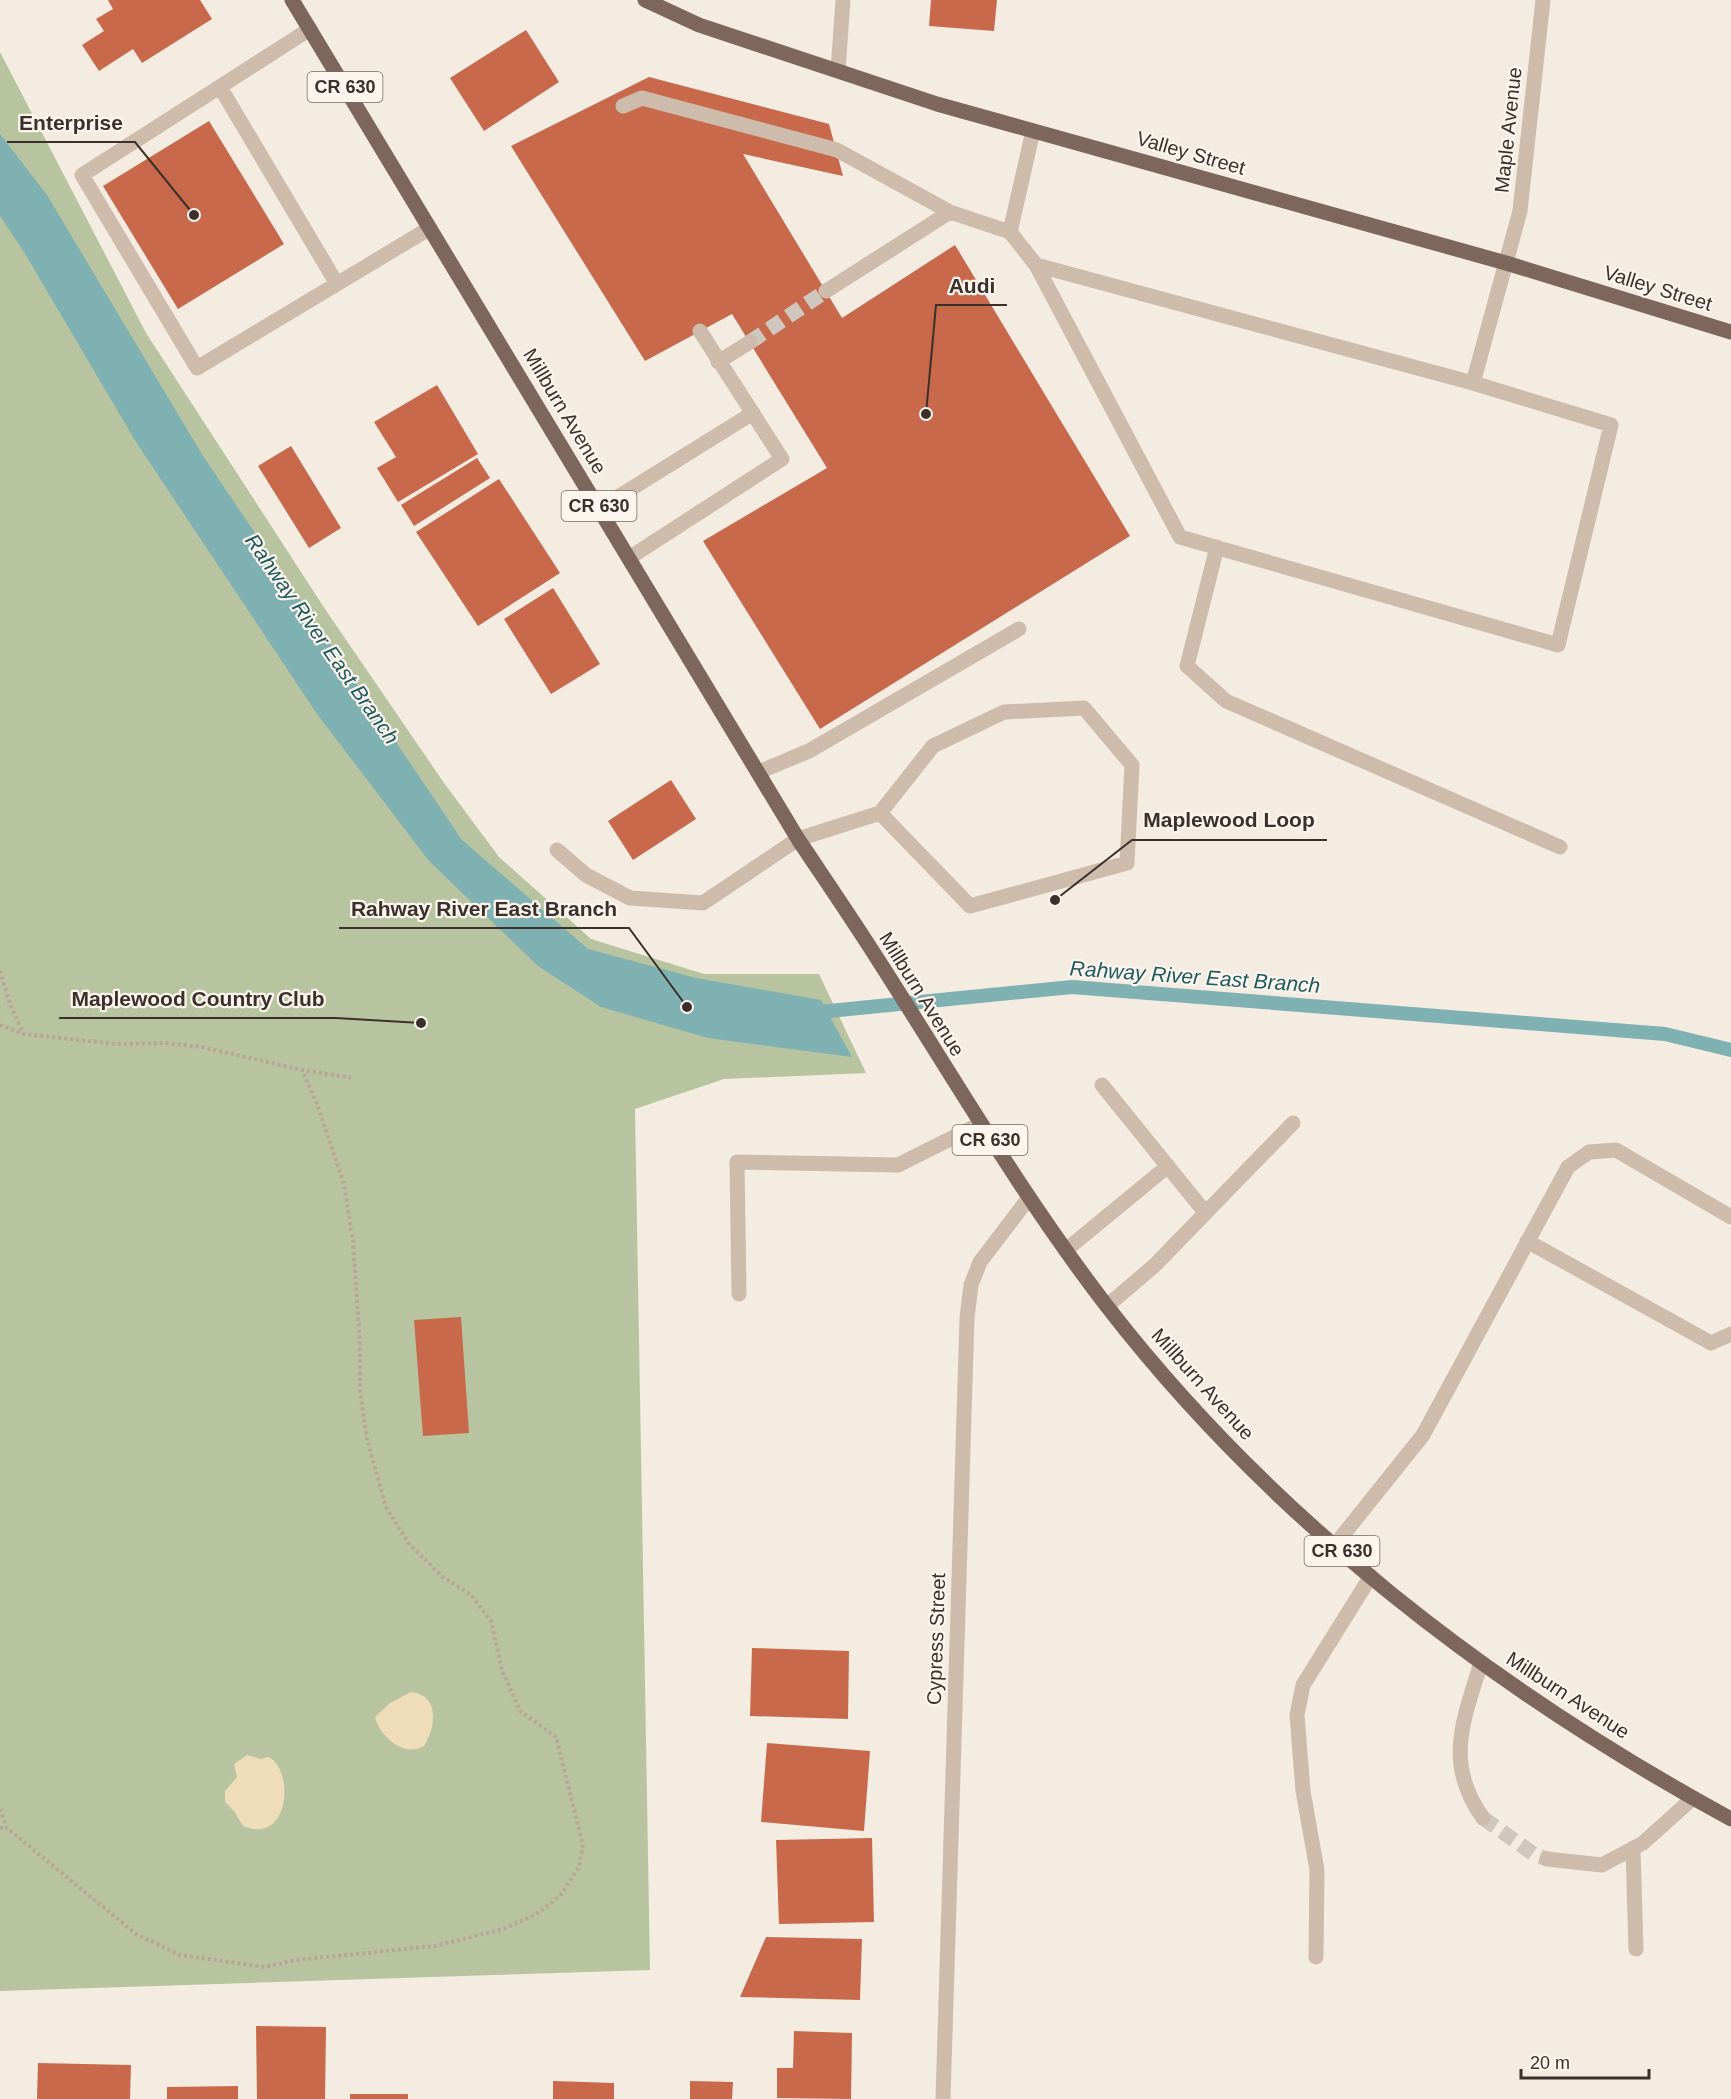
<svg xmlns="http://www.w3.org/2000/svg" width="1731" height="2099" font-family="Arial,sans-serif">
<rect width="100%" height="100%" fill="#f4ebe1"/>
<path fill="#b8c4a0" d="M0,52l146,281 179,276 119,174 55,74 92,82 113,35h115l47,99 -142,6 -89,30 15,861 -650,21z"/>
<path fill="#efdcb8" d="M411,1692c29,3 25,35 13,54 -21,12 -44,-10 -49,-29l15,-14z
M247,1755l14,4 7,-2c27,12 22,89 -25,69l-9,-15 -9,-9v-11l12,-14 -3,-13z"/>
<path fill="#7fb0b2" d="M0,134l47,61 156,261 259,384 126,109 108,29 125,22 31,57 -144,-19 -107,-31 -63,-41 -109,-105 -112,-147 -181,-272 -112,-190 -24,-36z"/>
<g fill="none" stroke-linecap="round" stroke-linejoin="round">
<path stroke="#7fb0b2" stroke-width="14" d="M809,1013l263,-26 593,47 66,16"/>
</g>
<path fill="#c8694b" d="M108,0h92l12,19 -70,44 -9,-14 -34,22 -17,-26 22,-14 -8,-12 17,-10z
M931,0h66l-3,31 -65,-5z
M526,30l33,52 -75,49 -34,-53z
M649,77l180,47 14,52 -100,-22 99,164 113,-73 175,291 -310,193 -117,-188 124,-73 -95,-154 -87,47 -134,-215z
M209,121l75,123 -106,65 -75,-123z
M437,385l41,69 -80,48 -21,-34 19,-11 -22,-35z
M291,446l50,82 -32,20 -51,-82z
M477,458l13,20 -76,48 -13,-21z
M499,479l61,94 -82,53 -62,-94z
M553,588l47,76 -49,30 -47,-75z
M671,780l25,39 -63,41 -25,-39z
M461,1317l8,116 -46,3 -9,-116z
M752,1648l97,3 -1,68 -98,-3z
M767,1743l103,8 -6,80 -103,-9z
M872,1838l2,84 -95,2 -3,-84z
M766,1937l96,2 -2,61 -120,-3z
M256,2026l70,1 -1,72h-68z
M794,2031l58,2 -1,66 -74,-1v-30h16z
M38,2063l93,2 -1,34h-93z
M553,2081l61,2v16h-61z
M690,2081l43,1 -1,17h-42z
M238,2086v13h-71v-12z
M350,2094h58v5h-58z"/>
<g fill="none" stroke-linecap="round" stroke-linejoin="round">
<path stroke="#cfc6bd" stroke-width="15" stroke-dasharray="15 8" stroke-linecap="butt" d="M750,342l76,-51
M1483,1818l52,37 12,4"/>
<path stroke="#b9a596" stroke-width="4" stroke-dasharray="3 3" stroke-linecap="butt" d="M0,971l11,36 13,27
M0,1025l24,9 92,10 49,-1 37,4 100,23 52,8
M0,1809l7,19 129,106 44,21 85,12 31,-7 139,-14 68,-17 32,-14 25,-19 19,-29 4,-22 -27,-108 -36,-26 -18,-41 -11,-49 -21,-27 -27,-17 -34,-33 -23,-37 -19,-68 -7,-47v-47l-7,-104 -9,-57 -27,-80 -15,-34
M0,1828h7"/>
<path stroke="#cdbbac" stroke-width="15" d="M310,29l-228,146 115,193 233,-140
M838,70l5,-70
M220,87l117,197
M623,106l19,-8 195,52 113,62
M1010,232l23,-101
M826,291l124,-79 60,20 26,33 144,272 378,108 53,-220 -138,-42 -437,-118
M718,362l32,-20
M1473,383l47,-172 23,-211
M600,508l153,-95
M1217,547l-30,119 39,35 334,146
M629,558l153,-99 -82,-128
M759,772l50,-21 210,-122
M557,850l29,25 44,23 73,5 95,-64 82,-26 53,-67 71,-34 80,-4 48,57 -5,98 -157,43 -90,-93
M1102,1085l102,126
M1527,1241l184,102 20,-9
M1066,1250l102,-84
M739,1294l-2,-132 161,3 82,-41
M1107,1306l48,-41 138,-142
M1335,1545l88,-110 145,-268 21,-15 27,-2 115,67
M1481,1663c-18,58 -37,101 2,155
M1633,1849l3,100
M1547,1859l55,6 41,-22 50,-45
M1316,1957l1,-87 -14,-79 -6,-76 6,-30 68,-109
M943,2099l24,-781 4,-33 9,-23 48,-63"/>
<path stroke="#7d675c" stroke-width="15" d="M292,0l506,839c28,42 57,84 84,127 73,114 141,231 224,339 166,215 388,385 625,514
M645,0l54,25 238,79 569,159 225,69"/>
</g>
<g text-anchor="middle" stroke-width="4.5" stroke-linejoin="round" paint-order="stroke">
<g fill="#fbf5ee" stroke="#756b66" stroke-width="1.5">
<rect x="307.5" y="72" width="75" height="30" rx="4.5"/>
<rect x="561.5" y="491" width="75" height="30" rx="4.5"/>
<rect x="952.5" y="1125" width="75" height="30" rx="4.5"/>
<rect x="1304.5" y="1536" width="75" height="30" rx="4.5"/>
</g>
<g font-size="18" font-weight="bold" fill="#3b302b">
<text x="345" y="93">CR 630</text>
<text x="599" y="512">CR 630</text>
<text x="990" y="1146">CR 630</text>
<text x="1342" y="1557">CR 630</text>
</g>
<g font-size="20" fill="#3b302b" stroke="#fbf5ee">
<text transform="translate(1508 130) rotate(-84)" y="7">Maple Avenue</text>
<text transform="translate(1191 153) rotate(16)" y="7">Valley Street</text>
<text transform="translate(1658 288) rotate(17)" y="7">Valley Street</text>
<text transform="translate(565 411) rotate(59)" y="7">Millburn Avenue</text>
<text transform="translate(922 994) rotate(58)" y="7">Millburn Avenue</text>
<text transform="translate(1203 1384) rotate(48)" y="7">Millburn Avenue</text>
<text transform="translate(936 1639) rotate(-88)" y="7">Cypress Street</text>
<text transform="translate(1568 1695) rotate(33)" y="7">Millburn Avenue</text>
</g>
<g font-size="21" font-style="italic" fill="#1f5a5e" stroke="#fbf5ee">
<text transform="translate(322 639) rotate(55)" y="7">Rahway River East Branch</text>
<text transform="translate(1195 977) rotate(4)" y="7">Rahway River East Branch</text>
</g>
</g>
<path fill="none" stroke="#3b302b" stroke-width="2" d="M194 215L135 142H7M926 414L936 305H1007M1055 900L1132 840H1327M687 1007L629 928H339M421 1023L336 1018H59"/>
<g fill="#3b302b" stroke="#fbf5ee" stroke-width="2">
<circle cx="194" cy="215" r="6"/>
<circle cx="926" cy="414" r="6"/>
<circle cx="1055" cy="900" r="6"/>
<circle cx="687" cy="1007" r="6"/>
<circle cx="421" cy="1023" r="6"/>
</g>
<g font-size="21" text-anchor="middle" font-weight="bold" fill="#3b302b" stroke="#fbf5ee" stroke-width="4.5" stroke-linejoin="round" paint-order="stroke">
<text x="71" y="130">Enterprise</text>
<text x="972" y="293">Audi</text>
<text x="1229" y="827">Maplewood Loop</text>
<text x="484" y="916">Rahway River East Branch</text>
<text x="198" y="1006">Maplewood Country Club</text>
</g>
<path d="M1521 2069v9h128v-9" fill="none" stroke="#3b302b" stroke-width="3"/>
<text x="1530" y="2069" font-size="18" fill="#3b302b" stroke="#fbf5ee" stroke-width="4.5" paint-order="stroke">20 m</text>
</svg>
